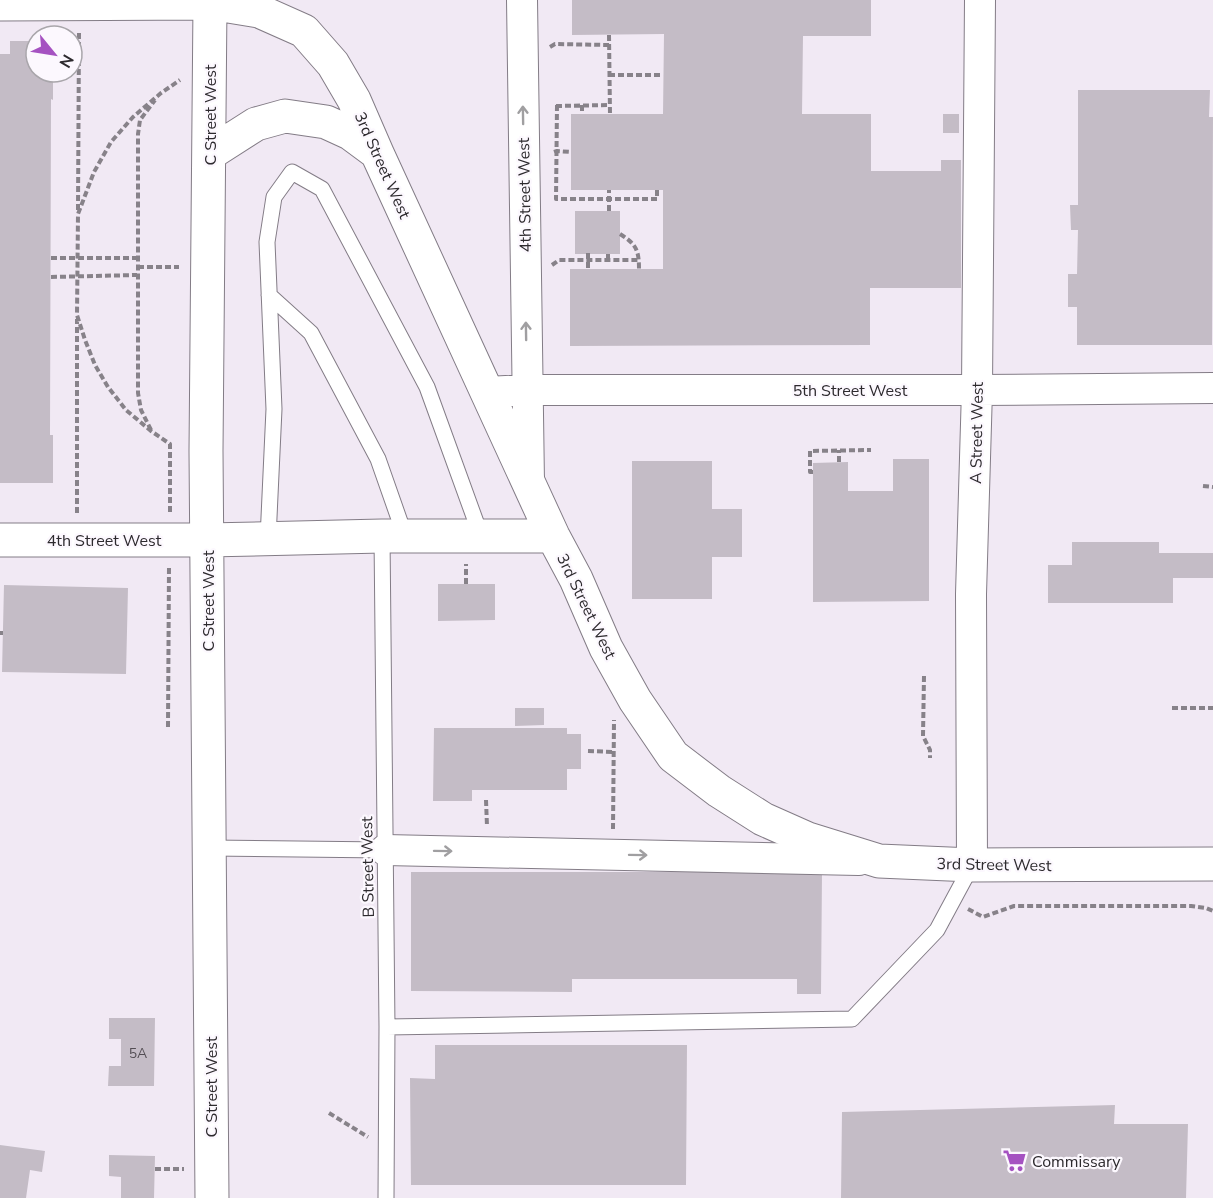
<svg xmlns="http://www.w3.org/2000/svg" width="1213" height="1198" font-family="'Nunito Sans',sans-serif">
<rect width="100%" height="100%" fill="#f1e9f4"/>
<path fill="#c4bcc6" d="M572,0h299v36h-68l-1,78h69v57h70v-11h20v128h-91v57l-300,1v-77h93v-79h-92v-76h92l1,-80 -92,1z
M10,41h23v11h3v20h17v28l-2,-1 -1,336h3v48h-53v-429h10z
M1078,90h132l-1,27h4l-1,228h-135v-38h-9v-33h9l1,-44h-7l-1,-25h8z
M943,114h16v19h-16z
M575,211h45v43h-45z
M893,459h36v142l-116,1v-139l35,-1v29h45z
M632,461h80v48h30v48h-30v42h-80z
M1072,542h87v11h54v25h-40v25h-125v-38h24z
M438,584h57v36l-57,1z
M4,585l124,3 -2,86 -124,-2z
M515,708h29v17l-29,1z
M434,728h133v6h14v35h-14v21h-95v11h-39z
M411,872h411l-1,122h-24v-15h-225v13l-161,-1z
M109,1018h46l-1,68h-46l1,-20h12v-27h-12z
M435,1045h252l-1,140h-275l-1,-107 25,1z
M1115,1105l-1,19h74l-2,74h-345l1,-86z
M0,1145l45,6 -3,21 -12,-2 -4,28h-26z
M109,1155l46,1 -1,42h-33v-21l-12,-1z"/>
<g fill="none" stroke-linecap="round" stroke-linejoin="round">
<defs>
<path id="lane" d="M269,295l42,38 67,126 27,77
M382,536l5,491 -1,171
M268,539l6,-130 -7,-167 7,-45 18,-25 30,17 105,198 54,149
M210,848l175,2
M387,1027l465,-8 85,-89 35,-65"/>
<path id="street" d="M522,0l7,483
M487,392l40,-2h450l236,-2
M385,850l474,10
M972,865l-1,-271 6,-204 3,-390"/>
<path id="secondary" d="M0,4l210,-1 23,-2
M209,154l47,-30 29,-8 41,6 24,11 27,20
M0,540h207l175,-4h171
M212,1198l-6,-747 4,-448 49,8 45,20 29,33 21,36 23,53 176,383 23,43 30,69 29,52 38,56 46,35 44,28 45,20 71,22 93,4 241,-1"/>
</defs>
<use href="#lane" stroke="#837c86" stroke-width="17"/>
<use href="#street" stroke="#837c86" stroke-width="32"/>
<use href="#secondary" stroke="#837c86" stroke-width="35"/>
<path stroke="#878289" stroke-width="4" stroke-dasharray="6 3" stroke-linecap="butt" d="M609,35l1,79
M550,47l5,-3 54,1
M609,75h54
M557,105l-1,94h101v-9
M582,105v9
M556,106l53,-1
M554,152l3,-1 14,1
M78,210l1,-178
M609,211v-21
M620,234c16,10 19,16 19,35
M588,253v16
M608,254v6
M51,258h87
M552,265l7,-5h80
M138,267h41
M51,277l86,-2
M151,430l-10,-20 -3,-17v-259l2,-14 15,-20
M839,462v-12
M813,472h-3v-21l61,-1
M1203,486l10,1
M170,512v-68l-19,-13 -25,-21 -18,-23 -13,-22 -10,-25 -8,-25 1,-101 16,-42 17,-30 22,-25 28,-24 19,-13
M77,513v-194
M466,584v-20
M0,633h3
M924,676l-1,60 7,14v8
M1172,708h41
M168,727l1,-160
M588,751l26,1
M486,800l1,26
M613,829l1,-109
M968,909l15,8 31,-11h177l15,2 7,3
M329,1113l39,24
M155,1169h29"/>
<use href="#lane" stroke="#fff" stroke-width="15"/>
<use href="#street" stroke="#fff" stroke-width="30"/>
<use href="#secondary" stroke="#fff" stroke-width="33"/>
</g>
<defs><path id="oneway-shaft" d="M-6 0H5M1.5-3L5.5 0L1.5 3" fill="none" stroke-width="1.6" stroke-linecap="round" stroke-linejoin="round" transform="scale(1.5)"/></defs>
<g stroke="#a09fa1">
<use href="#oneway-shaft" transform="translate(523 115) rotate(-91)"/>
<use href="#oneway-shaft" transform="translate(526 331) rotate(-91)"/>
<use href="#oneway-shaft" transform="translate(443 851) rotate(1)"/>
<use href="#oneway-shaft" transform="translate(638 855) rotate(1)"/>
</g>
<defs>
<symbol id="supermarket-bare" viewBox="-9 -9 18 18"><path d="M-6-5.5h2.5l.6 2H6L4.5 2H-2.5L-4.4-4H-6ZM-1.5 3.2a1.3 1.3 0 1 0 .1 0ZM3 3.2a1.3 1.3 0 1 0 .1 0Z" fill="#a552c1" stroke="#fcf8fe" stroke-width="2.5" paint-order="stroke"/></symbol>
</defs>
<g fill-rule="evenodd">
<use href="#supermarket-bare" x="998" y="1144" width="33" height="33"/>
</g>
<g text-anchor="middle" stroke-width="4.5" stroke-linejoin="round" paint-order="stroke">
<g font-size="14" fill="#534e54">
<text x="138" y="1058">5A</text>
</g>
<g font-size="16" fill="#2d2a2e" stroke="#fcf8fe">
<text transform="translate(210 115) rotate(-90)" y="6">C Street West</text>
<text transform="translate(383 165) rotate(66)" y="6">3rd Street West</text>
<text transform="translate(524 195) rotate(-91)" y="6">4th Street West</text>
<text x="850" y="396">5th Street West</text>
<text transform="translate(976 433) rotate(-89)" y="6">A Street West</text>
<text x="104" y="546">4th Street West</text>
<text transform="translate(208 601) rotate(-90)" y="6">C Street West</text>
<text transform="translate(587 606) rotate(64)" y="6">3rd Street West</text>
<text transform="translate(994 864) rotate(1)" y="6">3rd Street West</text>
<text transform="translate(367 867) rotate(-91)" y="6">B Street West</text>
<text transform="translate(211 1087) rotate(-90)" y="6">C Street West</text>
</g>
<g font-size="16" fill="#2d2a2e" stroke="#fcf8fe" text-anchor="start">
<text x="1032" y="1167">Commissary</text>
</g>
</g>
<g transform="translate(54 54) rotate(120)"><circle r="28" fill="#fcf8fe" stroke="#a9a6ab" stroke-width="1.5"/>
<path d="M0-4.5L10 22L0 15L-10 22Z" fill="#a552c1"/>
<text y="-9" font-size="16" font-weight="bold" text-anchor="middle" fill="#2d2a2e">N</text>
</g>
</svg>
